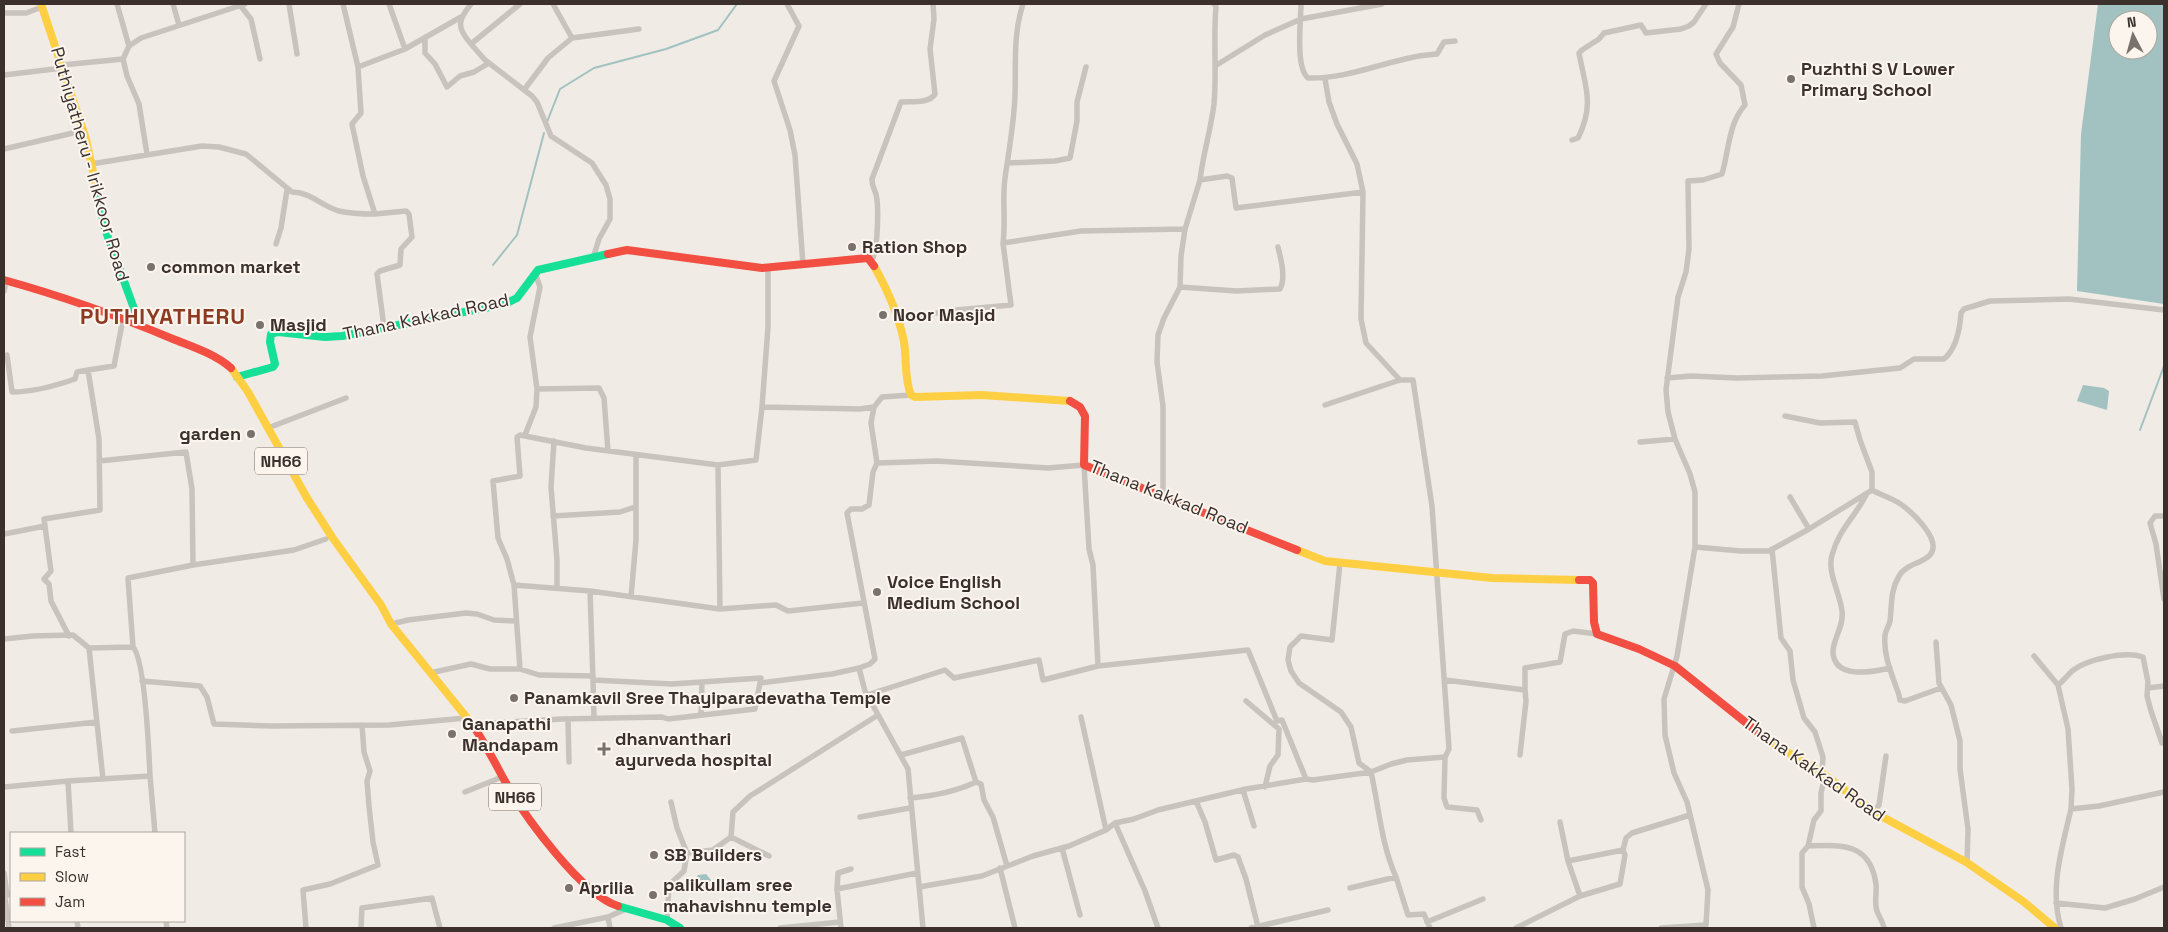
<svg xmlns="http://www.w3.org/2000/svg" width="2168" height="932" font-family="'Space Grotesk',sans-serif">
<rect width="100%" height="100%" fill="#f0ebe5"/>
<path fill="#a1c2c1" fill-rule="evenodd" d="M2098,4h66v300l-87,-13 4,-157zM2118,20h30v30h-30z
M2083,385l21,3 5,3 -2,19 -30,-9z
M706,874l5,6 1,12 -7,1 -9,-3 -2,-8 4,-7z"/>
<g fill="none" stroke-linecap="round" stroke-linejoin="round">
<path stroke="#a1c2c1" stroke-width="2" d="M547,122l13,-33 34,-21 72,-19 52,-19 19,-26
M493,265l24,-30 27,-102
M2140,430l24,-64"/>
<path stroke="#c9c3be" stroke-width="5.5" d="M117,4l12,42
M173,4l6,21
M239,4l12,15 9,40
M289,4l8,50
M343,4l15,63 3,46 -9,11 11,52 12,38 31,-3 3,3 3,23 -11,12 -1,16 -20,6 -3,3 7,53
M389,4l16,45
M520,4l-49,40 14,16 47,36 5,6 14,34 41,27 14,22 4,14v20l-11,20 -6,19
M787,4l12,22 -25,55 16,49 5,25 8,110
M1301,4c0,16 -6,63 7,74 37,1 70,-14 106,-21 8,-2 15,-2 23,-3l7,-12 11,-1
M4,13h22l16,-6
M572,38l67,-9
M425,39v14l10,11 12,23 13,-11 14,-4 15,-9
M471,44c-15,-17 -13,-24 0,-40
M123,59l4,17 12,28 8,50
M62,65l61,-6 6,-13 12,-8 104,-34
M1215,66l50,-31 36,-16 81,-15
M358,67l47,-18 56,-32
M4,75l59,-7
M1325,79l4,23 8,22 20,40 6,28 -2,127 5,24 34,37
M524,90l24,-32 24,-20 -19,-34
M1572,140l6,-2c17,-34 7,-52 1,-85l3,-3 17,-11 5,-6 37,-8 5,8 35,-4 8,-3 5,-4 12,-18
M4,149l69,-16
M1008,163l47,-2 15,-3 7,-37v-19l9,-35
M91,164l111,-18 17,1 27,7 46,38c18,0 30,14 47,19 12,3 24,3 36,3
M1200,180c3,-26 11,-51 14,-76 3,-33 -1,-65 2,-97l-2,-3
M1003,243c3,-22 -1,-43 2,-65 4,-28 9,-55 10,-83 1,-32 -2,-61 8,-91
M276,244l5,-16 6,-38
M872,260c6,-12 7,-53 4,-66 -2,-6 -4,-8 -4,-15l29,-77c10,-1 28,2 34,-8l-5,-45 4,-30 -1,-15
M1180,287l56,4 44,-2c6,-11 1,-30 -2,-42
M4,291l1,-4
M897,319l59,-9 55,-5 -8,-62 78,-12 104,-2 15,-49 27,-4 5,2 4,30 127,-16
M4,356l3,-1 5,37c21,0 43,-6 63,-13l2,-7 11,-2
M1667,378l24,-2 46,2 85,-2 78,-8 14,-9h30c12,-10 16,-31 17,-46l3,-4 26,-8 79,-2 95,11
M537,389l62,-1 5,10 4,53
M762,407l6,-80v-59
M874,407l-3,16 6,40 -4,9 -4,33 -7,4h-11l-4,4 28,146 -5,5 -11,4 6,23 43,78 15,159
M268,428l78,-30
M525,435l11,-28 1,-18 -7,-52 10,-50 -5,-14
M554,441l-3,46 6,73v28
M1640,442l35,-3
M99,461l87,-9 6,37 1,76 101,-15 32,-11
M877,463l60,-2 111,7 36,-3 5,84 4,16 5,101
M718,465l2,144
M1872,490c9,5 19,8 27,13 12,8 44,37 31,52 -9,9 -24,9 -31,21 -9,15 -7,30 -9,45 -1,6 -5,9 -5,15 -2,20 8,41 14,59l1,5 5,1 36,-13
M1866,495c-11,22 -27,34 -34,60 -5,17 8,38 10,56 2,15 -8,26 -9,40 0,29 40,21 57,17
M1163,497v-91l-6,-44 1,-27 6,-17 16,-31 1,-31 4,-27
M1790,497l19,32
M553,516l67,-4 15,-5
M2164,516h-9l-5,7 6,21 8,55
M4,534l41,-8
M1695,547l46,4h28l40,-22 63,-39v-18l-12,-32 -5,-18 -35,1 -35,-7
M1772,549l9,89 9,13 3,29 11,38 11,14 8,25 -1,16
M1340,563l-8,77 -31,-4 -11,11 -2,13 3,11 8,12 42,29 10,15 8,36 12,9c8,36 10,71 25,105
M514,585l76,6 130,18 56,-4 12,6 75,-8
M590,591l3,89
M631,597l5,-57v-85
M391,624l17,-4 58,-7 11,1 17,6 22,1
M69,636l-18,-35 -2,-17 -5,-5 7,-8 -7,-52 56,-9 -1,-71 -11,-69 26,-4 9,-47
M4,639l29,-3 40,-1 16,13
M1936,642l3,41 12,22 9,36v28l8,60 -1,34
M133,647l-5,-69 65,-13
M2034,656l24,29
M520,669l19,6 54,1
M430,673l41,-9 19,5h30l-6,-84 -7,-26 -9,-21 -5,-57 27,-5 -3,-39 3,-2 66,13 132,17 38,-5 6,-53 98,2 14,-2 8,-10 29,-2
M1445,680l80,10v-22l35,-6 5,-28 8,-3 24,3
M142,681l58,5 7,11 7,27 58,2 117,-1 77,-7
M2148,688l16,-2
M867,695l78,-25 9,8 85,-18 4,20 55,-14 150,-16 29,71 5,-1 24,59
M1246,701l33,28 -1,26 -8,11 -5,21
M701,715l1,-33
M1081,717l25,113
M594,718l-1,-38 79,4 89,-6 -1,5
M568,719l1,43
M472,724l90,-5 100,-2 6,2 87,-10 5,-26 72,-9 27,-6
M12,731l85,-9
M901,755l61,-17 14,44c-21,10 -43,14 -66,16
M1520,755l6,-54 -1,-11
M1445,757l-1,41 3,9 30,3 4,10
M103,779l-14,-131 44,-1c12,13 16,106 17,129
M976,782l5,2 3,16 9,17 14,49
M4,787l64,-6
M1243,790l11,36
M465,792l37,-15
M1196,801l9,21 11,38 18,-5 4,2 8,22 12,48
M2071,809l1,-20 -4,-60 -10,-44c5,-4 9,-9 14,-14 15,-12 53,-20 71,-14l5,25 -1,14 4,15 11,32
M1874,812l5,-7 7,-49
M860,817l50,-9
M1560,822l8,39
M1115,823l30,68 13,37
M71,833l-3,-52 82,-5 5,57
M731,837l38,19
M1808,846c33,-1 62,-4 68,38 1,8 -2,19 1,27 2,6 6,11 7,17
M1062,848l18,67
M687,853l26,-3 18,-13 2,-25 17,-16 128,-81
M1000,868l15,60
M4,873l3,21
M919,887l63,-11 51,-20 36,-10 37,-16 9,-7 19,-4 24,-9 88,-21 60,-10 7,1 58,-8 20,-8 16,-4 38,-3 4,-8 -1,-15 -16,-228 -19,-126h-13l-75,25
M1350,888l46,-11 12,38 16,-1 6,14
M837,889l1,-16 13,-4
M1580,896l40,-12 5,-29 -2,-5
M2056,903l49,5 30,-9 29,-12
M608,917l2,11
M667,920l2,-35 15,-14 3,-18 -10,-25 -6,-26
M77,921l1,7
M166,921l1,7
M1427,922l56,-23
M9,928l-4,-31 6,-4
M306,928l-3,-38 27,-6 48,-19 -5,-23 -4,-36 -2,-25 3,-10 -6,-19 -2,-27
M361,928l1,-20 70,-10 8,30
M554,928l54,-11 18,-8
M780,928l60,-6
M841,928l-4,-39 80,-16
M1251,928l77,-18
M1516,928l64,-32 -12,-35 55,-11 3,-12 6,-5 58,-18
M1661,928l45,-3 2,-35 -21,-88 -13,-29 -9,-38 -1,-36 13,-43 18,-109v-55l-5,-18 -15,-35 -7,-27 -2,-22 12,-93 8,-25 3,-23 -1,-68 15,-1 19,-6c7,-23 6,-50 23,-69l-4,-20 -21,-22 -4,-9 17,-27 6,-23
M1814,928l-5,-24 -7,-17v-34l6,-7 6,-26 7,-9v-18l4,-18
M2061,928c-12,-39 1,-80 10,-119l28,-3 65,-14"/>
<path stroke="#16e098" stroke-width="8" d="M97,190l8,39 35,96
M237,377l36,-10 2,-3 -5,-22 1,-8 7,-2 47,5 17,-1 163,-32 12,-6 21,-28 70,-16
M618,906l49,14 13,8"/>
<path stroke="#ffcf43" stroke-width="8" d="M41,4l45,135 11,51
M874,266c13,23 25,50 30,76 3,18 0,36 7,53l4,2 67,-2 88,6
M231,368l17,24 59,106 25,39 49,68 10,19 81,100
M1297,550l28,11 167,17 87,2
M1769,741l53,32 55,41 89,48 58,40 31,26"/>
<path stroke="#f24e42" stroke-width="8" d="M608,254l19,-4 135,18 106,-10 6,8
M4,280c58,16 114,36 169,59 20,8 42,15 58,29
M1070,401l10,6 5,9 -1,49 213,85
M1579,580h11l3,3 1,39 3,12 42,15 36,17 94,75
M472,724c13,19 23,39 34,59 19,34 76,112 112,123"/>
</g>
<g fill="#7a716c" stroke="#fbf5ee" stroke-width="2">
<circle cx="1791" cy="79" r="5"/>
<circle cx="852" cy="247" r="5"/>
<circle cx="151" cy="267" r="5"/>
<circle cx="883" cy="315" r="5"/>
<circle cx="260" cy="325" r="5"/>
<circle cx="251" cy="434" r="5"/>
<circle cx="877" cy="592" r="5"/>
<circle cx="514" cy="698" r="5"/>
<circle cx="452" cy="734" r="5"/>
<path d="M601.5 741.5h5v5h5v5h-5v5h-5v-5h-5v-5h5z"/>
<circle cx="654" cy="855" r="5"/>
<circle cx="569" cy="888" r="5"/>
<circle cx="653" cy="895" r="5"/>
</g>
<g text-anchor="middle" stroke-width="4" stroke-linejoin="round" paint-order="stroke">
<g fill="#fbf5ee" stroke="#756b66" stroke-width="1">
<rect x="255" y="447.5" width="52" height="27" rx="4"/>
<rect x="489" y="783.5" width="52" height="27" rx="4"/>
</g>
<g font-size="16" font-weight="bold" fill="#3b302b">
<text x="281" y="467">NH66</text>
<text x="515" y="803">NH66</text>
</g>
<g font-size="18" font-weight="bold" fill="#3b302b" stroke="#fbf5ee" text-anchor="start">
<text x="1801" y="75">Puzhthi S V Lower<tspan x="1801" dy="21">Primary School</tspan></text>
<text x="862" y="253">Ration Shop</text>
<text x="161" y="273">common market</text>
<text x="893" y="321">Noor Masjid</text>
<text x="270" y="331">Masjid</text>
<text x="241" y="440" text-anchor="end">garden</text>
<text x="887" y="588">Voice English<tspan x="887" dy="21">Medium School</tspan></text>
<text x="524" y="704">Panamkavil Sree Thayiparadevatha Temple</text>
<text x="462" y="730">Ganapathi<tspan x="462" dy="21">Mandapam</tspan></text>
<text x="615" y="745">dhanvanthari<tspan x="615" dy="21">ayurveda hospital</tspan></text>
<text x="664" y="861">SB Builders</text>
<text x="663" y="891">palikullam sree<tspan x="663" dy="21">mahavishnu temple</tspan></text>
<text x="579" y="894">Aprilia</text>
</g>
<g font-size="18" fill="#3b302b" stroke="#fbf5ee">
<text transform="translate(90 164) rotate(74)" y="6">Puthiyatheru - Irikkoor Road</text>
<text transform="translate(426 317) rotate(-12)" y="6">Thana Kakkad Road</text>
<text transform="translate(1169 497) rotate(22)" y="6">Thana Kakkad Road</text>
<text transform="translate(1814 769) rotate(35)" y="6">Thana Kakkad Road</text>
</g>
<g font-size="22" font-weight="bold" letter-spacing="1" fill="#8c3b22" stroke="#fbf5ee">
<text x="163" y="324">PUTHIYATHERU</text>
</g>
</g>
<rect width="2168" height="932" fill="none" stroke="#3b302b" stroke-width="10"/>
<rect x="10" y="832" width="175" height="90" fill="#fbf5ee" stroke="#aea6a0"/>
<rect x="20" y="848" width="25" height="8" fill="#16e098" stroke="#aea6a0"/>
<text x="55" y="857" font-size="15" fill="#3b302b">Fast</text>
<rect x="20" y="873" width="25" height="8" fill="#ffcf43" stroke="#aea6a0"/>
<text x="55" y="882" font-size="15" fill="#3b302b">Slow</text>
<rect x="20" y="898" width="25" height="8" fill="#f24e42" stroke="#aea6a0"/>
<text x="55" y="907" font-size="15" fill="#3b302b">Jam</text>
<g transform="translate(2133 35) rotate(354)"><circle r="24" fill="#fbf5ee" stroke="#aea6a0"/>
<path d="M0-4L9 19L0 12L-9 19Z" fill="#7a716c"/>
<text y="-8" font-size="14" font-weight="bold" text-anchor="middle" fill="#3b302b">N</text>
</g>
</svg>
